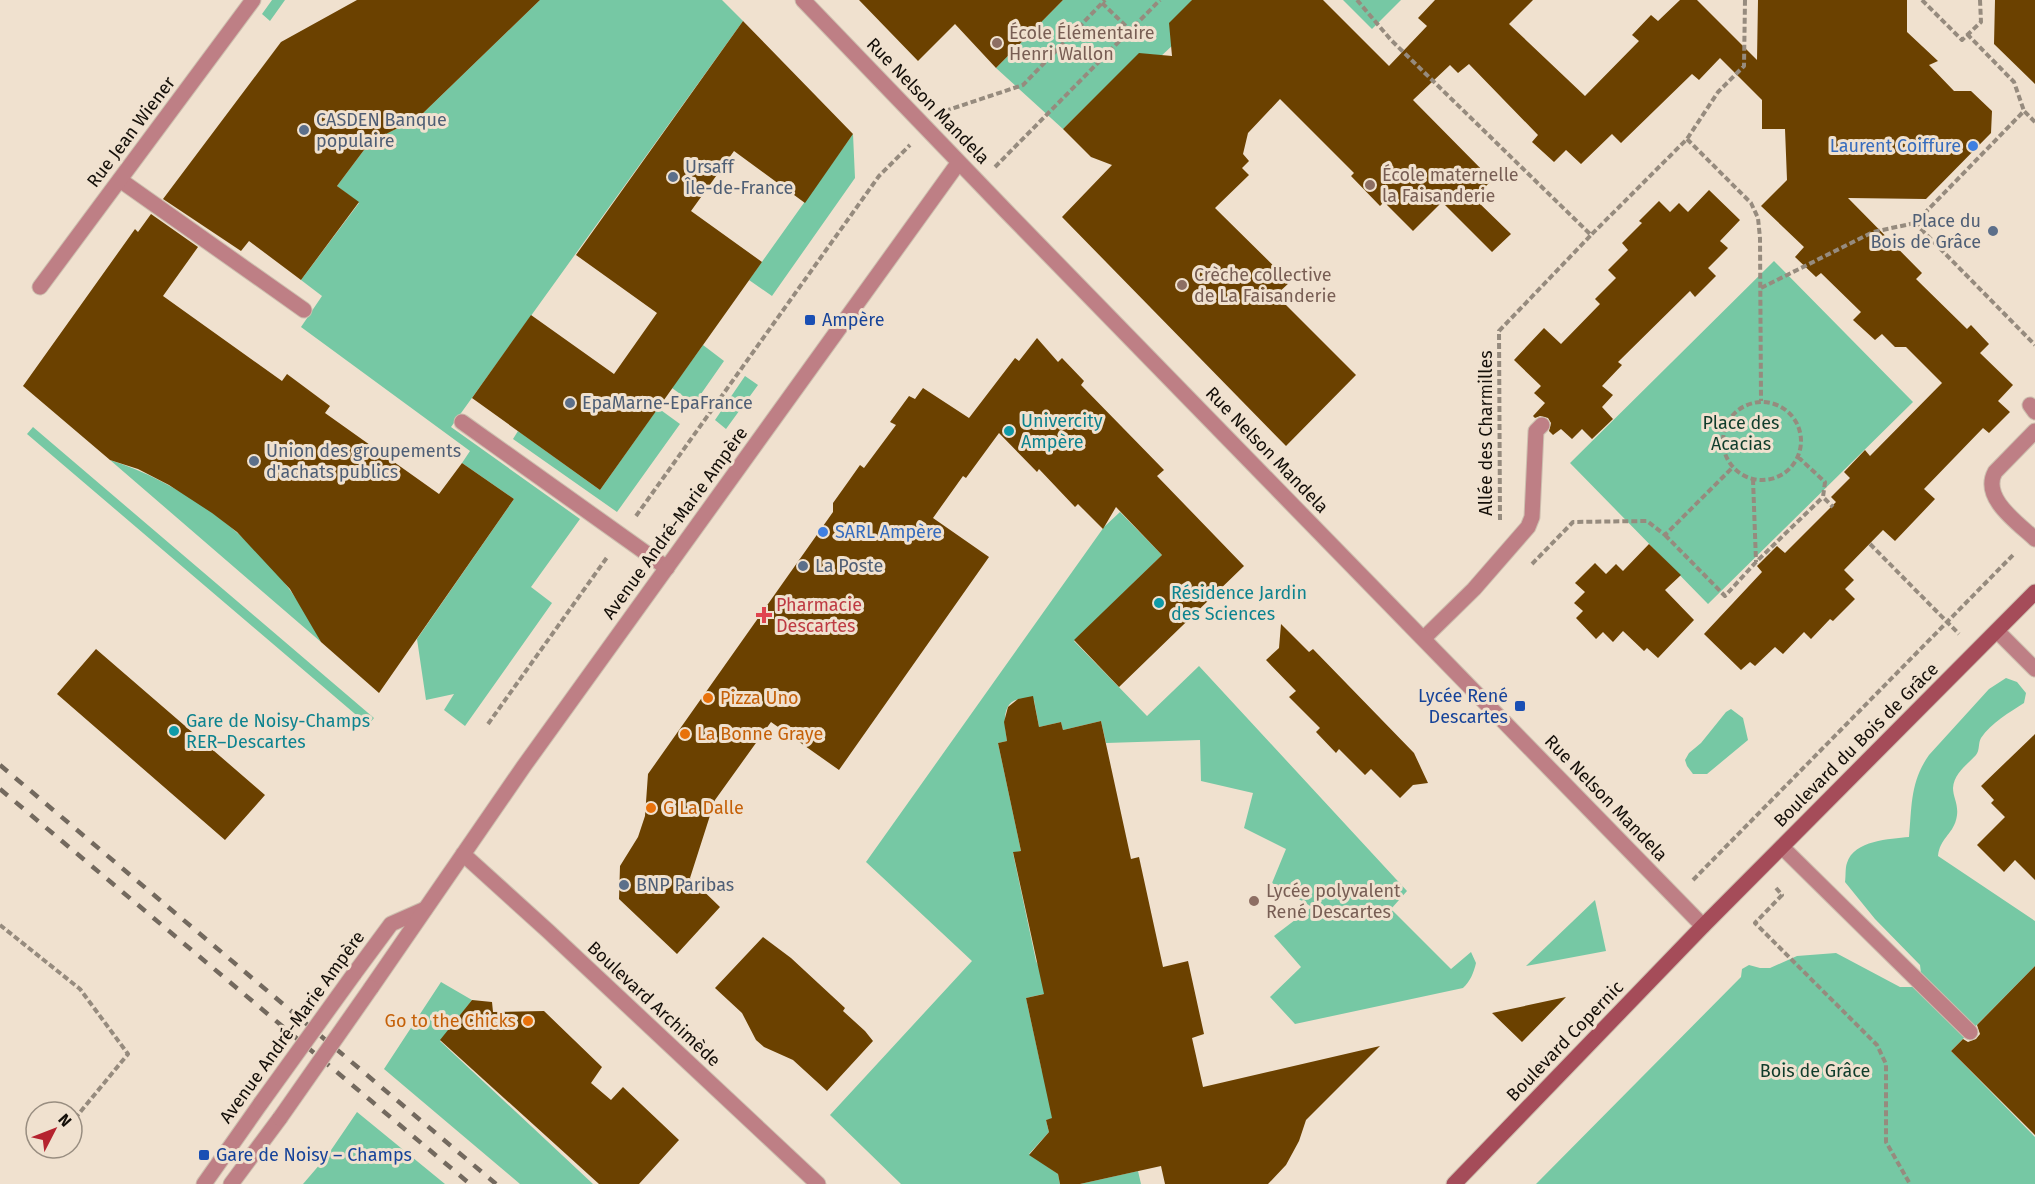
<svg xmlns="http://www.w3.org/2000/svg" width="2035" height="1184" font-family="'Fira Sans',sans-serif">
<rect width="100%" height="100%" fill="#f0e1cf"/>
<path fill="#76c8a4" d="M272,0h13l-15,21 -8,-7z
M540,0h182l21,21 -292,406 129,92 -49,68 21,16 -87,123 -21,-16 10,-16 -28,6 -9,-61 97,-140 -52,-36 8,-12 -169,-124 21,-31 -21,-16 58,-77 -22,-17 33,-44 48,-24z
M1063,0h129l-18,44 -15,14 -3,-3 -17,-1 -76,75 -67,-61z
M1343,0h58l-29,29z
M853,134l2,44 -83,118 -23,-16z
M1774,261l139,141 -205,202 -138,-141z
M703,345l21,16 -30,43 -22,-16z
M745,376l13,9 -32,44 -11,-9z
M658,408l22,16 -63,88 -104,-73 5,-8 82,59z
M33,427l341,291 -6,7 -341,-291z
M110,460c71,23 136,70 180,130 12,17 22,34 31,52z
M1120,512l42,43 -88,86 73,75 52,-50 208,225 -16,18 60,60 20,-17 5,11c-2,9 -6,19 -13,25l-168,36 -25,-27 31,-30 -27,-31 38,-29 -40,-24 14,-34 -42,-21 9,-35 -52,-12 -1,-41 -94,3 -5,-22 -38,9 -2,-8 -22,5 -5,-27c-5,0 -11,-2 -15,-1 -19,3 -14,29 -12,42l-9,2 23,108 -8,2 23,108 16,31 -26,6 16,73 35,41 -31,8 3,12 -20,22 29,20 2,10h-159l-71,-69 142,-154 -106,-99 238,-335z
M2006,678l11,4 9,11 -2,10c-14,9 -33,20 -43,35 -3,5 -1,12 -5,17 -9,10 -22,18 -23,33 0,10 7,18 3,32 -4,15 -16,18 -18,36l97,65v45l-84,85 84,86v47h-499l205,-207 1,-8 7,-4 11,3h10l27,-12 39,-3 64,34h14l7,-14 -1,-8 -45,-46 -30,-37c1,-6 0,-14 2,-19 7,-23 43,-24 62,-26 3,-31 1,-55 20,-82l60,-66z
M1731,709l12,9 5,22 -41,34h-14l-6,-8 -2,-6 4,-7 12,-10 25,-31z
M1595,900l11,51 -80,15z
M441,982l31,18 -32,41 153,143h-73l-136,-115z
M357,1112l88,72h-142l24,-28z
M1138,1171l3,13h-61z"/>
<path fill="#6b4100" d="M357,0h183l-122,118 -48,24 -33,44 22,16 -58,78 -52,-39 -8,10 -78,-52 118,-157z
M859,0h204l-67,68 -41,-44 -37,37z
M1192,0h131l66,66 38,-40 -9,-8 17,-18h98l-24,24 76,72 54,-55 -7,-6 19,-20 7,6 22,-21h17l60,60 1,-60h149v32l31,29 -9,4 25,26h17l21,20 -1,22 -65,66 -78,-1 74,75 -6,6 51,50 4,-4 18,19 -9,9 33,32 -15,16 12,11 -21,21 -6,-5 -59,61 11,10 -40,42 -12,-11 -39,40 10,10 -9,9 10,10 -22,22 -3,-2 -19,20 -7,-7 -21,22 -8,-7 -20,19 -5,-4 -9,8 -37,-36 58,-62 -5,-6 20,-20 8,7 51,-51 -5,-5 19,-19 -6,-6 21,-22 5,6 72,-73 -36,-36h-11l-13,-13 -7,6 -22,-20 8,-8 -40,-39 -5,4 -21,-20 9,-10 -43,-41 26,-26 -2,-51h-23v-29l-42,-42 -21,22 -7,-6 -71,69 -9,-9 -31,30 -15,-14 -12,12 -22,-20 6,-7 -69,-71 -11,9 -8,-8 -37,35 79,80 -18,18 37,36 -19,18 -50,-50 -29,29 -29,-29 -4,4 -29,-30 3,-3 -74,-74 -32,34 -5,21 6,7 -7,7 7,7 -34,33 75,74 -14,13 80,80 -70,71 -224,-229 50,-52 -21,-8 -28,-28 76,-76 33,3 -3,-33z
M1995,0h40v84l-41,-40z
M743,21l110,113 -48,69 -71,-52 -43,60 71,51 -162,228 -128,-92 59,-83 83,59 43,-61 -81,-58z
M1709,190l31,30 -20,21 8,7 -20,20 8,8 -21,21 -5,-6 -72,71 4,3 -20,21 11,9 -11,12 11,12 -21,20 -10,-10 -10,10 -11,-10 -8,6 -4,-4 2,-8 -3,-5 -8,-2 -5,2 -2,-2 12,-13 -11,-10 7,-7 -27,-26 30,-32 17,16 39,-40 -5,-5 21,-21 -8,-8 20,-20 -6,-7 20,-20 -3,-2 20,-20 11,11 9,-9 9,9z
M151,214l47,33 -35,49 119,85 5,-7 43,32 -5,7 114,81 23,-31 52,36 -135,194 -58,-51 -31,-53 -53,-57 -25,-19 -43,-28 -31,-16 -28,-9 -87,-74 112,-157 3,3z
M1037,338l21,24 4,-4 22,23 -3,4 83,85 -7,6 87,90 -125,121 -45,-47 88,-85 -46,-48 -13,22 -25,-25 -3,3 -36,-38 -2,3 -38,-39 -33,45 -3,-2 -30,42 56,39 -150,213 -68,-48 -56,78 -25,78 30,29 -43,47 -58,-55 1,-33 18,-29 7,-21 3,-42 185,-262v-9l15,-21 12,-17 4,3 32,-43 -6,-3 19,-26 6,3 8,-11 46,30 46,-60 4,3z
M1649,544l32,31 -16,15 29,30 -36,38 -11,-10 -3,3 -21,-20 -10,11 -10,-10 -7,7 -20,-21 7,-7 -9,-8 11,-11 -10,-9 20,-20 11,11 10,-10 7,7z
M1281,624l28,28 4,-3 101,104 14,30 -15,2 -13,13 -29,-29 -6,6 -26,-26 -3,4 -20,-21 4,-4 -31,-31 7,-6 -30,-31 13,-12z
M96,649l169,146 -40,45 -168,-146z
M1033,696l6,31 22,-5 2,8 38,-9 30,138 8,-2 24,110 25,-6 16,73 -12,4 11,49 177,-41 -74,74 -7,21 -13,24 -18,19h-103l-4,-18 -81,18h-20l-2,-10 -29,-19 20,-23 -3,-12 6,-2 -26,-120 18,-4 -31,-142 8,-1 -23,-108 9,-2 -3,-19 4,-15 10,-8z
M2035,734v146l-20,-20 -11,12 -27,-27 28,-28 -14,-14 3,-3 -13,-14z
M763,937l28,21 54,50 -2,3 22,20 8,10 -46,50 -34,-31 -29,-13 -8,-7 -14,-27 -27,-25z
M2035,966v169l-84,-84 12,-12 5,3 8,-3 4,-5 -3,-9z
M1566,997l-44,45 -30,-29z
M472,1000l20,2 1,10 51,-1 58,56 -11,16 20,17 12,-13 56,53 -40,44h-40l-159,-144z"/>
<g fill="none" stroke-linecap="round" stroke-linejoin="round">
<defs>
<path id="lane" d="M120,180l184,130
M2030,405l5,7
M462,422l205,146
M2035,431l-40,41c-14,26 23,51 40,67
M1424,638l50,-49 54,-62 4,-10 4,-86 6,-6
M1782,847l188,185
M354,974l37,-50 34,-15
M204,1184l57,-81"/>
<path id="street" d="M803,0l203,211 697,715
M40,287l213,-287
M1997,631l38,38
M463,854l85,77 270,253
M371,988l153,-222 435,-604
M231,1184l49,-66"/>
<path id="secondary" d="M1454,1184l249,-258 332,-334"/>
</defs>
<use href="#lane" stroke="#cdbfaf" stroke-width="17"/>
<use href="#street" stroke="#cdbfaf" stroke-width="17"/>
<use href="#secondary" stroke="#cdbfaf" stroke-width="17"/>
<path stroke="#968b7e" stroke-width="4" stroke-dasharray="6 3" stroke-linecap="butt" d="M1357,0l34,40 200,195 96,-96 31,-47 26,-26 1,-66
M1922,0l40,40 19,-18 -1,-22
M1102,3l28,27
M1967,34l47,48 10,29
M945,111l78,-26 82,-85
M2035,122l-11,-11 -109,112 120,122
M1687,139l64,64 7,15 2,20 1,163
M995,167l165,-167
M1761,288l112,-56 42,-9
M1723 441a39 39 0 1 1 78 0a39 39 0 1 1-78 0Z
M1798,457l27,25 -2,15 10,10
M1753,479l3,83
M636,516l243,-340 31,-31
M1500,520l-1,-189 92,-96
M1665,535l60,61 31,-34 67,-65
M1870,544l89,90
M1532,564l41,-42 74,-1 18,14 68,-68
M488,724l120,-168
M1693,880l321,-326
M1776,888l6,7 -27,28 122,122 9,19v78l24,42
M0,925l80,64 48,65 -56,68"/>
<use href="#lane" stroke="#be7f85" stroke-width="15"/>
<use href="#street" stroke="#be7f85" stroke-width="15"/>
<use href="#secondary" stroke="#a54c59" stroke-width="15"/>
<path stroke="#73695e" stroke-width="4.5" stroke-dasharray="10 10" stroke-linecap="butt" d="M0,765l496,419
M0,789l470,395"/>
<defs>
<path id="lane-bridge" d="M261,1103l93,-129"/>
<path id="street-bridge" d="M280,1118l91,-130"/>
</defs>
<use href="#lane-bridge" stroke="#cdbfaf" stroke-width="17" stroke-linecap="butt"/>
<use href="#street-bridge" stroke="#cdbfaf" stroke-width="17" stroke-linecap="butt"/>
<use href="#lane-bridge" stroke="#be7f85" stroke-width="15"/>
<use href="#street-bridge" stroke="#be7f85" stroke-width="15"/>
</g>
<g fill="#8d6e63" stroke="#f0e1cf" stroke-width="2">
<circle cx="997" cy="43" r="6"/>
<circle cx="1370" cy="185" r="6"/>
<circle cx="1182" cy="285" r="6"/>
<circle cx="1254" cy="901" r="6"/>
</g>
<g fill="#5c6f8a" stroke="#f0e1cf" stroke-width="2">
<circle cx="304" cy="130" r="6"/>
<circle cx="673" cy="177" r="6"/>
<circle cx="1993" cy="231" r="6"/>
<circle cx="570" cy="403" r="6"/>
<circle cx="254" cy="461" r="6"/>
<circle cx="803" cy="566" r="6"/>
<circle cx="624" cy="885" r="6"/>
</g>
<g fill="#3f7fe0" stroke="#f0e1cf" stroke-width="2">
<circle cx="1973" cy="146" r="6"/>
<circle cx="823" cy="532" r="6"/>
</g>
<g fill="#1a4fb4" stroke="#f0e1cf" stroke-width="2">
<rect x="804" y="314" width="12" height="12" rx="3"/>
<rect x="1514" y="700" width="12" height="12" rx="3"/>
<rect x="198" y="1149" width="12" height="12" rx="3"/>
</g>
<g fill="#0f9aa8" stroke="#f0e1cf" stroke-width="2">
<circle cx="1009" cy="431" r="6"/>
<circle cx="1159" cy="603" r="6"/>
<circle cx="174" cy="731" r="6"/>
</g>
<path fill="#e0444e" stroke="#f0e1cf" stroke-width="2" d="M761 606h6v6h6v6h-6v6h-6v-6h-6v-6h6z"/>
<g fill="#e8710a" stroke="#f0e1cf" stroke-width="2">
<circle cx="708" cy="698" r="6"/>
<circle cx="685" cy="734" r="6"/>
<circle cx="651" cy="808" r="6"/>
<circle cx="528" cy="1021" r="6"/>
</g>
<g text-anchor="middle" stroke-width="6" stroke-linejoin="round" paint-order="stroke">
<g font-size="18" fill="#785e54" stroke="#f0e1cf" text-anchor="start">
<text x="1009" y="39">École Élémentaire<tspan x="1009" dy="21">Henri Wallon</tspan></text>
<text x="1382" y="181">École maternelle<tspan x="1382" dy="21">la Faisanderie</tspan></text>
<text x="1194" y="281">Crèche collective<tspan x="1194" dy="21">de La Faisanderie</tspan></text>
<text x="1266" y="897">Lycée polyvalent<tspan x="1266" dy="21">René Descartes</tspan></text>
</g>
<g font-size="18" fill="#140f09" stroke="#f0e1cf">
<text transform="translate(928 101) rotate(46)" y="6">Rue Nelson Mandela</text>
<text transform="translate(131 132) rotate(-53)" y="6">Rue Jean Wiener</text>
<text transform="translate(1486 433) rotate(-90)" y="6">Allée des Charmilles</text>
<text transform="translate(1267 450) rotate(46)" y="6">Rue Nelson Mandela</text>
<text transform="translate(675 523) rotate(-54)" y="6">Avenue André-Marie Ampère</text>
<text transform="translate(1856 745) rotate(-45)" y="6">Boulevard du Bois de Grâce</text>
<text transform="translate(1606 798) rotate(46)" y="6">Rue Nelson Mandela</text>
<text transform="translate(654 1004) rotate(43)" y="6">Boulevard Archimède</text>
<text transform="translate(292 1027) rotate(-54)" y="6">Avenue André-Marie Ampère</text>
<text transform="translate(1565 1041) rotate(-46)" y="6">Boulevard Copernic</text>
</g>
<g font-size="18" fill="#4e5e75" stroke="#f0e1cf" text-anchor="start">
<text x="316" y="126">CASDEN Banque<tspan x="316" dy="21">populaire</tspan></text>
<text x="685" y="173">Ursaff<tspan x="685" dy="21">Île-de-France</tspan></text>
<text x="1981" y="227" text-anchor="end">Place du<tspan x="1981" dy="21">Bois de Grâce</tspan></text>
<text x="582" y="409">EpaMarne-EpaFrance</text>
<text x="266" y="457">Union des groupements<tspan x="266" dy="21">d'achats publics</tspan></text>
<text x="815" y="572">La Poste</text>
<text x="636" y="891">BNP Paribas</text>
</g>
<g font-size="18" fill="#366cbe" stroke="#f0e1cf" text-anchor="end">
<text x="1961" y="152">Laurent Coiffure</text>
<text x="835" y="538" text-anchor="start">SARL Ampère</text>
</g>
<g font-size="18" fill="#164399" stroke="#f0e1cf" text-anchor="start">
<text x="822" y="326">Ampère</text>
<text x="1508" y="702" text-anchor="end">Lycée René<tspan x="1508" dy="21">Descartes</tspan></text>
<text x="216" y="1161">Gare de Noisy – Champs</text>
</g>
<g font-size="18" fill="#0d838f" stroke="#f0e1cf" text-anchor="start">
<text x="1021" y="427">Univercity<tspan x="1021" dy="21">Ampère</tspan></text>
<text x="1171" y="599">Résidence Jardin<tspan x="1171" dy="21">des Sciences</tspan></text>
<text x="186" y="727">Gare de Noisy-Champs<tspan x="186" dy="21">RER–Descartes</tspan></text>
</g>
<g font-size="18" fill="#0f3c2b" stroke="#f0e1cf">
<text x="1741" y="429">Place des<tspan x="1741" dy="21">Acacias</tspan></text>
<text x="1815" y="1077">Bois de Grâce</text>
</g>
<g font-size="18" fill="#be3a42" stroke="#f0e1cf" text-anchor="start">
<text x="776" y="611">Pharmacie<tspan x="776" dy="21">Descartes</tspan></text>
</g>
<g font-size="18" fill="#c56008" stroke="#f0e1cf" text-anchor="start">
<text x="720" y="704">Pizza Uno</text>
<text x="697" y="740">La Bonne Graye</text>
<text x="663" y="814">G La Dalle</text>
<text x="516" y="1027" text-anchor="end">Go to the Chicks</text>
</g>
</g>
<g transform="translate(54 1130) rotate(48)"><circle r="28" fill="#f0e1cf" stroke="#988d80" stroke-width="1.5"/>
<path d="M0-4.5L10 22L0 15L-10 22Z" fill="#b5232f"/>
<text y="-9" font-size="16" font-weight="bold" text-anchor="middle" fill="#140f09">N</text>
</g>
</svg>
